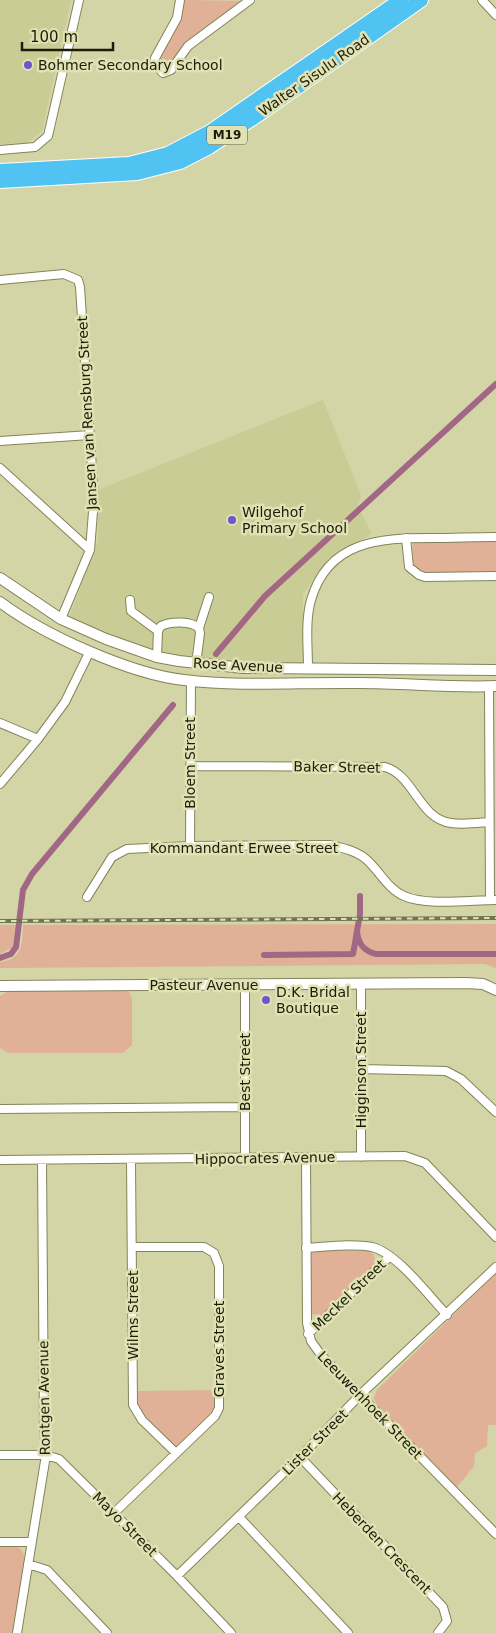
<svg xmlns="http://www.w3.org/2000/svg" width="496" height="1633" font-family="'DejaVu Sans',sans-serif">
<rect width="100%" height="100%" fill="#d3d5a7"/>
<path fill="#cacc96" d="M0,0h71l-29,131 -16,12 -26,1z
M323,400l38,95 -3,11 14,28 -43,24 -26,36v69l-85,-2 -45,-6 -31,-7 -73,-30 29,-77v-51z"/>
<path fill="#e0b097" d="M184,0l59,1 -3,5 -55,38 -19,27c-20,-12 8,-37 13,-52 3,-6 4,-13 5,-19z
M496,539v34l-76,-1 -8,-7 1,-24z
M496,924v44l-11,-4 -485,4v-6c22,-2 23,-19 23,-37z
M0,925h15l-2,22 -13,7z
M123,989l6,3 3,6v47l-9,8h-115l-8,-5v-52l10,-6z
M319,1250l50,1c6,4 7,7 4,14l-49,51 -12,-2 -2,-6 -1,-48 3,-7z
M496,1273v152h-8l-1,21 -12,7 -1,13 -17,21 -81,-83 -2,-6 3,-8z
M217,1390l-2,21 -32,34 -6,1 -6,-1c-17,-17 -36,-30 -35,-54z
M14,1546l6,2 6,11 -12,74h-14v-86z"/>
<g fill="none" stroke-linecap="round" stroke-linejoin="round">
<path stroke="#a26784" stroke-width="6" d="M216,654l49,-58 231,-212
M357,931c1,12 6,20 19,23h120
M264,955l89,-1 7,-40v-18
M0,958l11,-4 5,-7 7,-57 9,-16 141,-169"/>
<defs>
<path id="street" d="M180,0l-3,18 -22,40v6l8,9 8,-3 17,-24 62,-46
M482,0l14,15
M0,150l35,-3 13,-11 31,-136
M0,280l64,-6 14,6 2,7 14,212 -4,51 -29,69
M0,441l90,-6
M0,468l90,82
M406,538l3,29 10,8 6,2 71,-1
M130,600l1,11 27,20
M199,628l10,-31
M157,657l1,-26 3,-5c10,-5 30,-5 38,2l1,5 -4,31
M308,668c0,-21 -3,-47 3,-68 17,-59 68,-62 120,-62 22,0 43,-1 65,-1
M489,686l1,214
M0,723l38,16
M190,766l195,1c29,8 34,52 66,56 12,2 26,0 38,-1
M0,784l38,-45 27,-37 25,-51
M190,846l1,-165
M87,897l25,-40 15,-8 63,-3 140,-1c13,3 28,6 38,16 12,11 20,28 36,35 22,10 67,4 92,4
M245,985v173
M361,1069l85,2 15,8 35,33
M0,1109l244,-2
M361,1157v-173
M306,1158l1,165 4,18 10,14 175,179
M0,1160l405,-4 20,7 71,74
M131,1160l2,245 9,15 34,33
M306,1248c20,-1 45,-5 66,-1 25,6 57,49 75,68
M308,1334l82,-78
M0,1455h46l13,4 118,117 54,57
M300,1457l143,150 4,14 -9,12
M114,1513l101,-97 4,-8v-142l-5,-13 -10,-6h-71
M239,1517l109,116
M0,1542h31
M28,1564l19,6 60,63
M177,1576l123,-119 61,-63 135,-127
M17,1633l29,-178 -2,-28 -2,-267"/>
<path id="secondary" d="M0,578l61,41 45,20 51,18 22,4 64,7 253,2
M0,602c44,33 130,72 184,78 58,7 117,2 175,3 46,0 92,5 137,3
M0,986l466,-3 17,1 13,6"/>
<path id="highway" d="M0,171l129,-7 39,-10 42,-22 191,-132
M0,181l137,-8 43,-11 29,-15 53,-35 159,-112"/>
</defs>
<use href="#street" stroke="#838459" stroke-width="10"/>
<use href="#secondary" stroke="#838459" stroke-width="12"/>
<use href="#highway" stroke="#fff" stroke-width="16"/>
<use href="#street" stroke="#fff" stroke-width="8"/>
<use href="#secondary" stroke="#fff" stroke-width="10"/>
<use href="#highway" stroke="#51c3f3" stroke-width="14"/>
<defs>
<path id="rail" d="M0,921l496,-3"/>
</defs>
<use href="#rail" stroke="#727354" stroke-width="4"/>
<use href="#rail" stroke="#e0e2b3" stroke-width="2" stroke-dasharray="5.5" stroke-linecap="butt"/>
</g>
<g fill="#7055ce" stroke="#e0e2b3" stroke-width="2">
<circle cx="28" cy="65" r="5"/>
<circle cx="232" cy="520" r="5"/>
<circle cx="266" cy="1000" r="5"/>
</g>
<g text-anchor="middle" stroke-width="5" stroke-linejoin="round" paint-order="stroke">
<rect fill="#e0e2b3" stroke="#57573d" stroke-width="1" x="207" y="125.5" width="40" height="19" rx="4"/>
<g font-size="12" font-weight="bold" fill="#1c1c0a">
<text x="227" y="139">M19</text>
</g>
<g font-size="14" fill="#1c1c0a" stroke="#e0e2b3" text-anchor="start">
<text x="38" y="70">Bohmer Secondary School</text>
<text x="242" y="517">Wilgehof<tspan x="242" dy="16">Primary School</tspan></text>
<text x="276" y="997">D.K. Bridal<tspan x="276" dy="16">Boutique</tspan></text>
</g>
<g font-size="14" fill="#1c1c0a" stroke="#e0e2b3">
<text transform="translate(314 75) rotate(-35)" y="5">Walter Sisulu Road</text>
<text transform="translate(87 413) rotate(-93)" y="5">Jansen van Rensburg Street</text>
<text transform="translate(238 665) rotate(3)" y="5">Rose Avenue</text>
<text transform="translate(190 763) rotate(-90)" y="5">Bloem Street</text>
<text transform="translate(337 767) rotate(1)" y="5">Baker Street</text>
<text x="244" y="853">Kommandant Erwee Street</text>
<text x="204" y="990">Pasteur Avenue</text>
<text transform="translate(361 1070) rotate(-90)" y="5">Higginson Street</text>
<text transform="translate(245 1072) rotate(-90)" y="5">Best Street</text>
<text transform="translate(265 1158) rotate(-1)" y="5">Hippocrates Avenue</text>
<text transform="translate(349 1295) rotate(-44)" y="5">Meckel Street</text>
<text transform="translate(133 1315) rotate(-90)" y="5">Wilms Street</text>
<text transform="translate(219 1349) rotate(-90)" y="5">Graves Street</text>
<text transform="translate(44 1398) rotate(-91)" y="5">Rontgen Avenue</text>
<text transform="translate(370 1405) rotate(46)" y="5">Leeuwenhoek Street</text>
<text transform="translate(315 1442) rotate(-45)" y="5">Lister Street</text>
<text transform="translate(125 1524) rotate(45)" y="5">Mayo Street</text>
<text transform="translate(382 1543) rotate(46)" y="5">Heberden Crescent</text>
</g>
</g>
<path d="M22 42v8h91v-8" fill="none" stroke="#1c1c0a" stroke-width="2.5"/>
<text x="30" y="42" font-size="15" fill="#1c1c0a" stroke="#e0e2b3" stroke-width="4" paint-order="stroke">100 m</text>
</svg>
